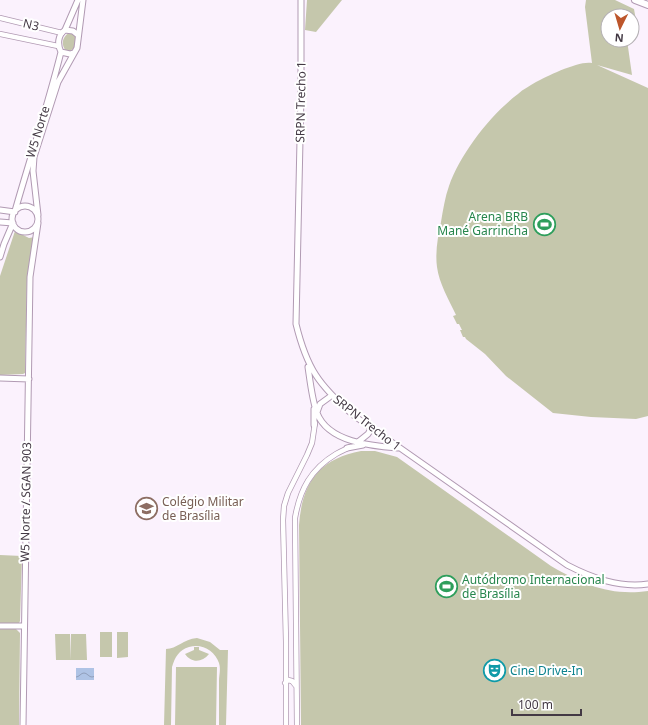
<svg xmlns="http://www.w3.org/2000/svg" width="648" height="725" font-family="'Noto Sans',sans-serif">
<defs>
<pattern id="water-waves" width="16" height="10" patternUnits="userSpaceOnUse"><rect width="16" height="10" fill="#afc3e5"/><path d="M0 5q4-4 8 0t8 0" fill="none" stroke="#909fbb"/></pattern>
</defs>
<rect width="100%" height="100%" fill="#fbf2fd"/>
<path fill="#c5c7ac" d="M307,0h35l-26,32 -11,-2z
M586,0h29l19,9 4,23 -6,4v-20h-24v24h19l5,35 -35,-10 51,23v328l-12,3 -45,-2 -38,-4 -47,-37 -21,-22 -19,-15 -1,-2h-2l-3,-7h2l-3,-6h-2l-4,-8 3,-1c-7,-15 -17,-32 -19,-48 -2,-15 1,-31 4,-45 2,-12 4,-25 8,-36 11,-32 42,-72 69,-92 5,-5 12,-8 18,-12 11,-6 44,-22 56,-19l-7,-56z
M71,32l6,6 -3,10 -4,3h-4c-6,-7 -3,-16 5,-19z
M15,231l14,7 6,-1 -5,22 -3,19 -2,95 -2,1 -23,1v-99z
M361,451h14l22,6 154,109c33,19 59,30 97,25v134h-347l-2,-200c3,-41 19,-66 62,-74z
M0,555l22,1 -2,65 -1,2 -19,1z
M0,629h16l4,4 -1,92h-19z
M100,632h12v25h-12z
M117,632h11v25l-11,1z
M55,634h15l1,26h-15z
M71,634h15l1,26h-16z
M197,638l13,4 10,8h8l-2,75h-7c0,-15 0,-29 0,-44 0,-6 2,-12 0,-18 -4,-12 -17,-20 -30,-16 -10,3 -14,10 -17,20l-1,58h-7l2,-76c11,0 17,-10 31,-11z
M194,647h5v3l10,4c-7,9 -18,9 -24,0l9,-4z
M176,667h41l-1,58h-41z"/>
<path fill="url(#water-waves)" d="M76,668h18v12h-18z"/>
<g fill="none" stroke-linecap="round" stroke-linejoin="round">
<defs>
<path id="tertiary" d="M0,18l62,15
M0,34l58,12
M285,683l3,-3 4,1 4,5
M286,725v-83l-3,-122 1,-14 4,-13 19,-38 5,-12 3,-20
M297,725l-2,-207c5,-29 16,-49 41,-64 5,-3 10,-5 14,-7"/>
<path id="secondary" d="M301,0v94l-5,230c11,45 23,61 57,91l214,150c25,13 52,23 81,19
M65,30l13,-30
M73,53l-3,1 -9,-2c-4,-8 -3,-17 4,-22l8,1 5,4
M12 219a13 13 0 1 1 26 0a13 13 0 1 1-26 0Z
M0,210l15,2
M15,211c15,-53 33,-106 46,-159
M38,215l-5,-44 1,-14 24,-75 19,-34 6,-48
M0,222l13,1
M0,257l4,-13 9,-21
M308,367c2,13 4,33 9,46 11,29 54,33 81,35
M0,378l29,1
M314,409v16
M317,412l3,-8 11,-8
M358,442l10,-8 3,-5
M347,448l16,-3
M0,626h24
M23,725l7,-448 8,-54"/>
<path id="trunk" d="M635,0l13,5"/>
</defs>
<use href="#tertiary" stroke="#b19ab3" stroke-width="6"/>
<use href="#secondary" stroke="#b19ab3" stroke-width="7"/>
<use href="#trunk" stroke="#b19ab3" stroke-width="8"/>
<use href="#tertiary" stroke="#fff" stroke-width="4.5"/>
<use href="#secondary" stroke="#fff" stroke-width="5"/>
<use href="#trunk" stroke="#fff" stroke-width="6"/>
</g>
<defs>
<symbol id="stadium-ring" viewBox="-11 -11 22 22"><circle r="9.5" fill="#fff" stroke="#2e9e5b" stroke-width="1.5"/><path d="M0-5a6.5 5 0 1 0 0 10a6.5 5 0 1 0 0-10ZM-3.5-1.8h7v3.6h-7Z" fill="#2e9e5b"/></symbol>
<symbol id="school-ring" viewBox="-11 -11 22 22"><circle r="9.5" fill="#fff" stroke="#8d6e63" stroke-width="1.5"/><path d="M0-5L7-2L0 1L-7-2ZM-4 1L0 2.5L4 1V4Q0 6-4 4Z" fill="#8d6e63"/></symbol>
<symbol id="theatre-ring" viewBox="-11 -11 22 22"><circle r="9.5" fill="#fff" stroke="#0f9aa8" stroke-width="1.5"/><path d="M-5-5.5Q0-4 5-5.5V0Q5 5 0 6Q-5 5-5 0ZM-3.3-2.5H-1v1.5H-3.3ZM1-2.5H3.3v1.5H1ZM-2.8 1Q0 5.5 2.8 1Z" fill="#0f9aa8"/></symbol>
</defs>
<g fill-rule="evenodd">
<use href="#stadium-ring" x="532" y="212" width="25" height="25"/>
<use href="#school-ring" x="134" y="496" width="25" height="25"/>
<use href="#stadium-ring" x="434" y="574" width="25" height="25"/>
<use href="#theatre-ring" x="482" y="658" width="25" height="25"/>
</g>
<g text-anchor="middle" stroke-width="4" stroke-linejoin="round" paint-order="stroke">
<g font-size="12" fill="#433944" stroke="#fff">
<text transform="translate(31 25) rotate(13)" y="4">N3</text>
<text transform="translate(301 102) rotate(-89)" y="4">SRPN Trecho 1</text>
<text transform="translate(38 132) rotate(-73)" y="4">W5 Norte</text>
<text transform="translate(367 423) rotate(38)" y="4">SRPN Trecho 1</text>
<text transform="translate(26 502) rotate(-89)" y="4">W5 Norte / SGAN 903</text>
</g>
<g font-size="12" fill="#27864d" stroke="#fff" text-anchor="end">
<text x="528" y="221">Arena BRB<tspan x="528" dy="14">Mané Garrincha</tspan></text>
<text x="462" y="584" text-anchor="start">Autódromo Internacional<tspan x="462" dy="14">de Brasília</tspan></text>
</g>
<g font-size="12" fill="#785e54" stroke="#fff" text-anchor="start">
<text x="162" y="506">Colégio Militar<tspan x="162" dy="14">de Brasília</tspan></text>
</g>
<g font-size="12" fill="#0d838f" stroke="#fff" text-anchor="start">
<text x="510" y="675">Cine Drive-In</text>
</g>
</g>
<g transform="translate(620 28) rotate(185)"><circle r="19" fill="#ffffff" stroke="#b4b0b4"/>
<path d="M0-3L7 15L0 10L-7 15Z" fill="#bd562b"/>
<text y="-6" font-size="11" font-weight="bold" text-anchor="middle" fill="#433944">N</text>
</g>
<path d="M512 709v6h69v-6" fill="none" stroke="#433944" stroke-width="2"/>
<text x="518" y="709" font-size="12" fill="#433944" stroke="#ffffff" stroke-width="3" paint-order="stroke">100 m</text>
</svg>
